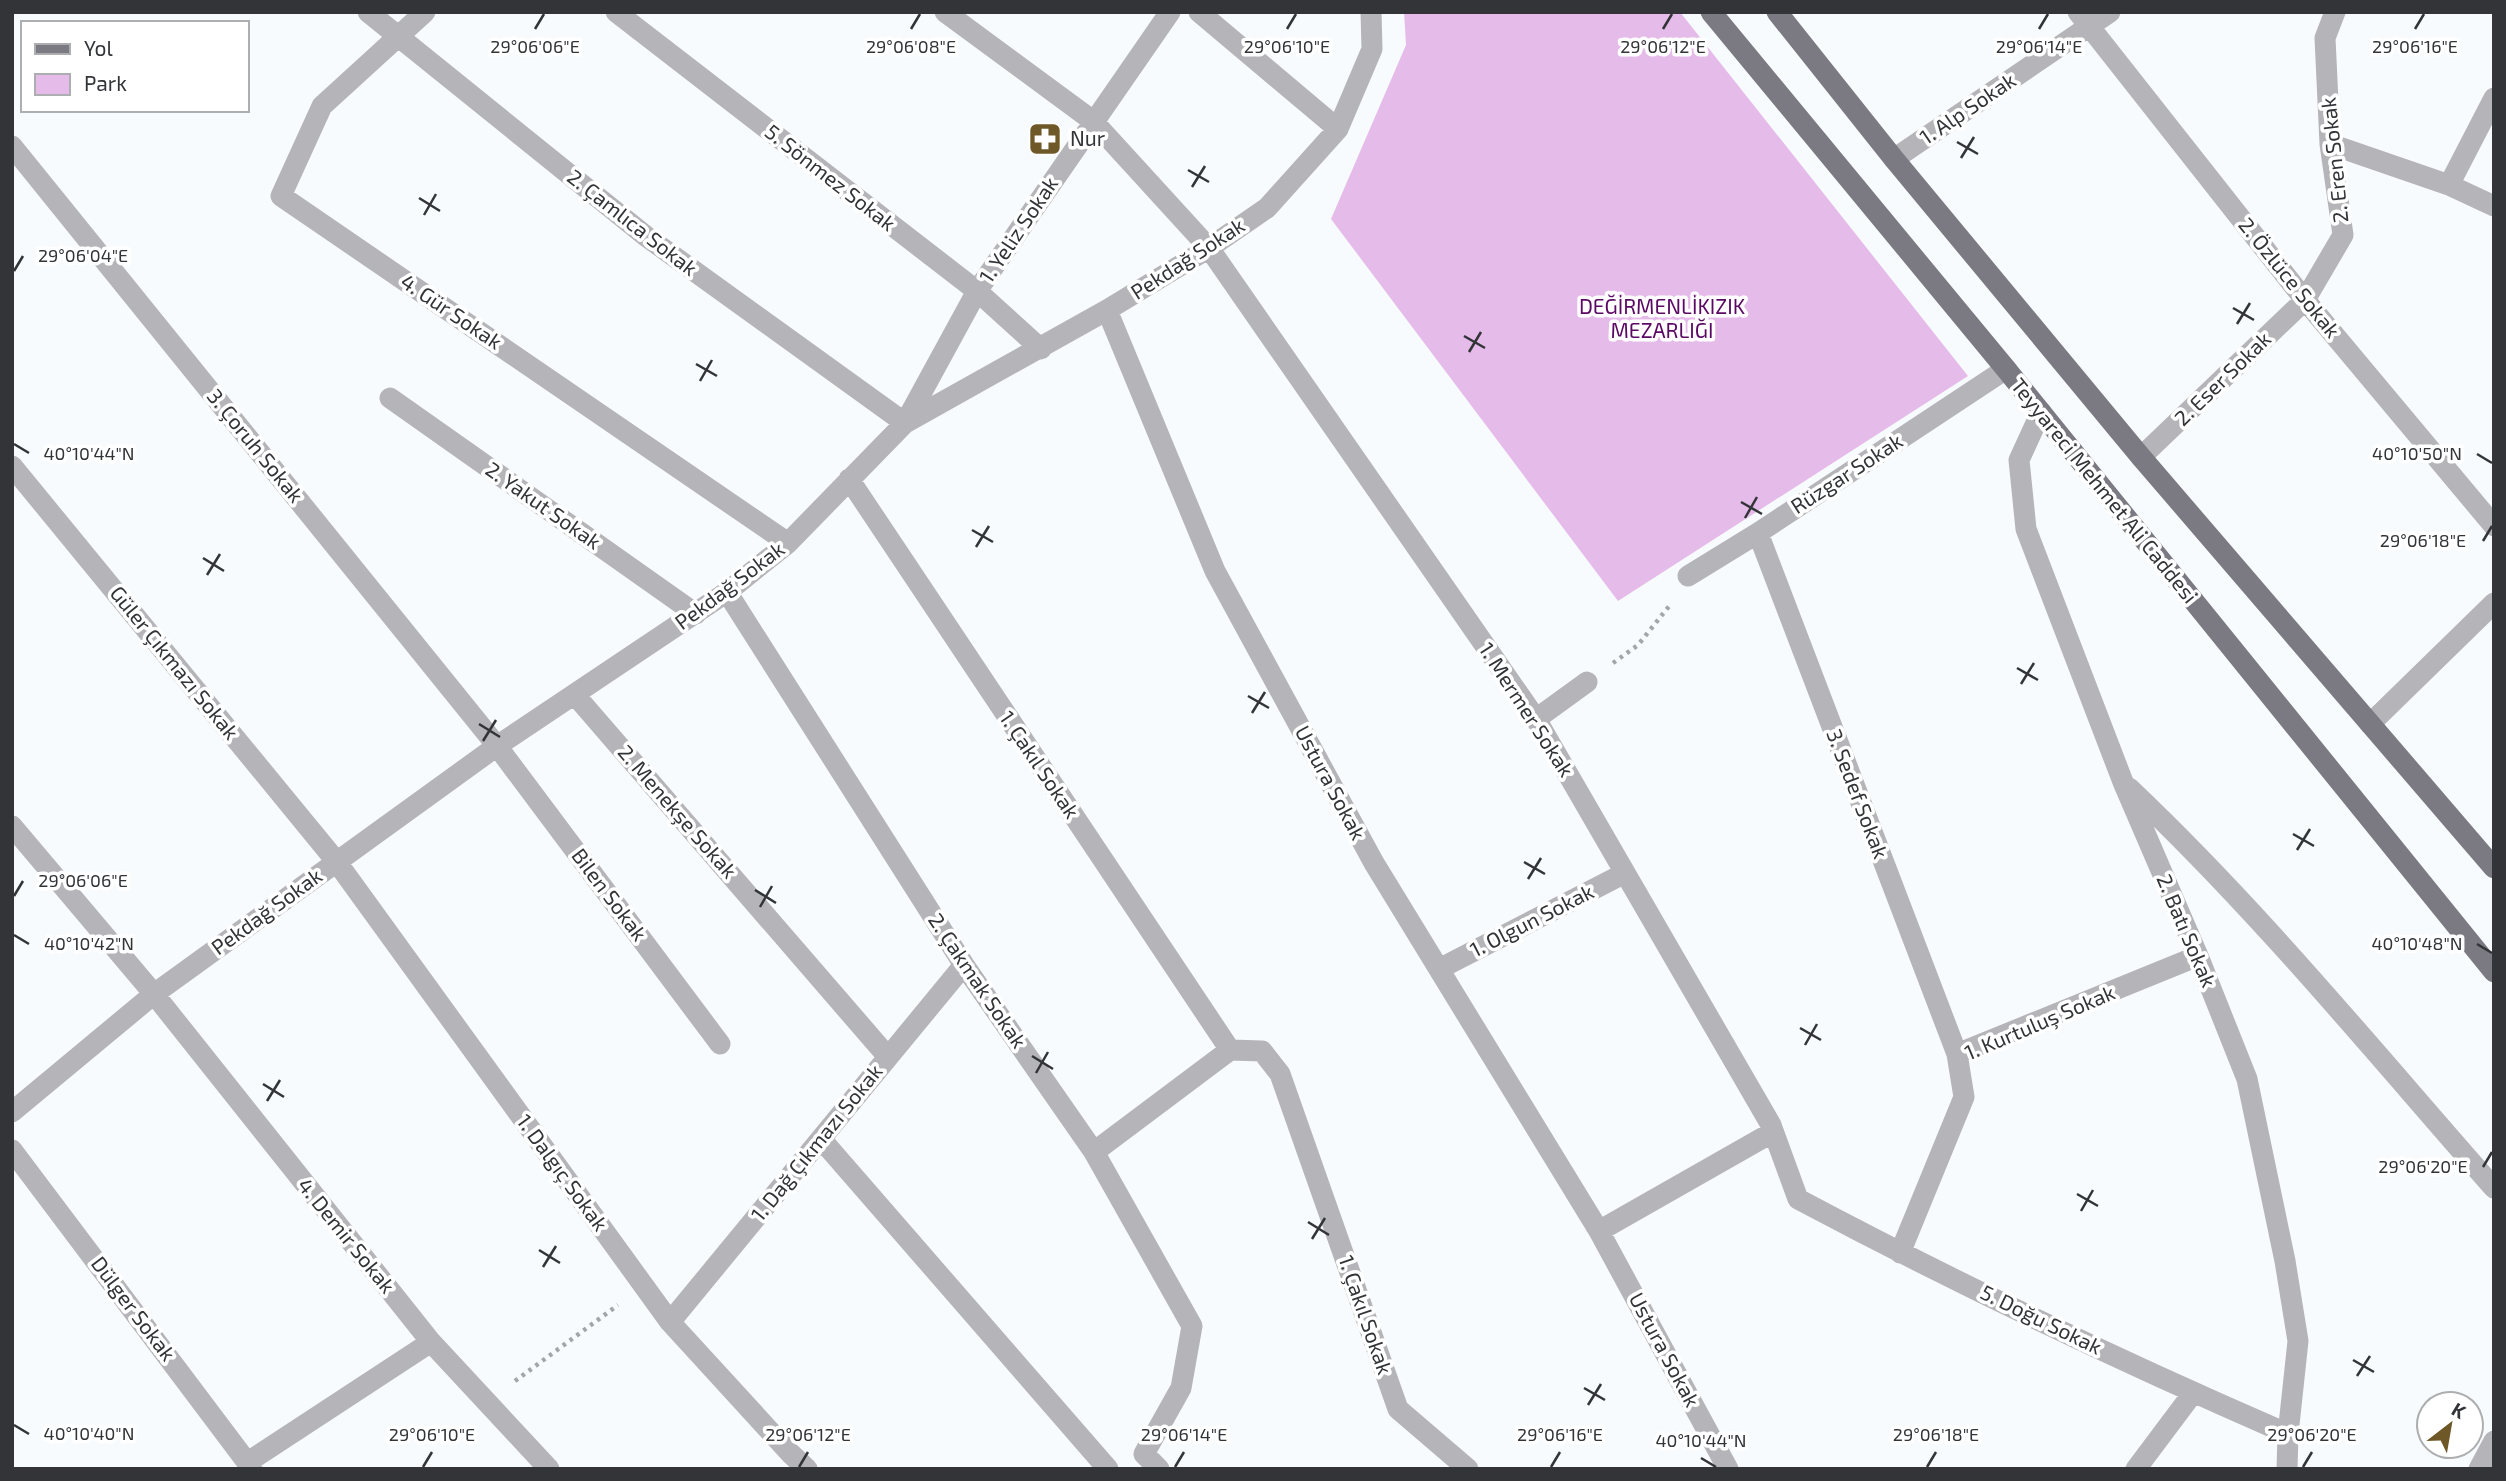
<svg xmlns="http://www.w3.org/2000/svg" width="2506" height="1481" font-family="'Exo 2',sans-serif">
<rect width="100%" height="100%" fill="#f8fbfe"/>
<path fill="#e5bbe9" d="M1404,12h276l288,364 -350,225 -287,-382 75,-174z"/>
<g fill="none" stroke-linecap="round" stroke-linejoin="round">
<path stroke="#a3a6a9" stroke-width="4.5" stroke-dasharray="3.5 5" stroke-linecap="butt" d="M1613,663l25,-18 32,-40
M515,1381l103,-76"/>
<path stroke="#b5b4b9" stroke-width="21" d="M368,12l279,225 258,186 72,-132 193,-279
M425,12l-103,94 -41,90 507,347
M616,12l361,279 64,58
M945,12l148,109 116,127 327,471 235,406 27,74c160,85 324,163 490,235
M1199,12l139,117
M2078,12l227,288 189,226
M2330,144l119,41 45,21
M12,146l485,600 223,298
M1894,159l216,-147
M2449,185l45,-87
M1107,310l108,261 159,292 225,368 129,238
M390,398l306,216
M2041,412l-22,48 7,69 97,253 75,174 49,123 38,182 13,80 -10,93 -1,35
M2141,457l164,-157 38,-65 -13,-91 -5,-106 10,-26
M12,466l324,395 334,461 120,131 17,16
M849,479l381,571 32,1 18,23 118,335 70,60
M1758,533l199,521
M1688,576l70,-43 248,-164
M727,592l237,373 130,187 98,174 -11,62 -37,66 15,15
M575,695l313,362
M1536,719l51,-37
M2370,724l124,-121
M2129,788c131,124 246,265 365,400
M12,826l142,168 277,348 118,127
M1439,969l186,-96
M12,1112l142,-118 343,-248 230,-154 61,-49 117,-120 202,-113 102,-62 58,-40 71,-79 34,-80 -1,-37
M821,1139l287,330
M12,1150l240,319
M1094,1152l136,-102
M1599,1231l174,-99
M1900,1253l64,-156 -7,-43 241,-98
M670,1322l294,-357
M248,1462l183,-120
M2136,1469l57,-76
M2479,1469l15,-28"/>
<path stroke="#7b7a82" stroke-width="21" d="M1711,12l295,357 488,603
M1777,12l117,147 247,298 353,411"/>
</g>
<path fill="none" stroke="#323438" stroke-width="2.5" d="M535,29l9,-15M911,29l9,-15M1287,29l9,-15M1663,29l9,-15M2039,29l9,-15M2415,29l9,-15M1957,142l21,12M1961,158l13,-21M1188,170l21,12M1192,187l13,-21M419,198l21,13M424,215l12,-21M14,271l9,-15M2233,308l21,12M2237,324l13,-21M1464,336l21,12M1469,352l12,-20M696,364l21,12M700,381l12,-21M14,444l15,9M2477,454l15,9M1741,502l21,12M1745,518l12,-21M972,530l21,12M2483,541l9,-15M976,547l13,-21M203,558l21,13M207,575l13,-21M2017,668l21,12M2021,684l13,-21M1248,696l21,12M1252,713l13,-21M479,724l21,13M483,741l13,-21M2293,834l21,12M2297,850l13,-21M1524,862l21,12M1528,879l13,-21M755,890l21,13M14,896l9,-15M760,907l12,-21M14,935l15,9M2477,944l15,9M1800,1028l21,12M1805,1045l12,-21M1032,1056l21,13M1036,1073l12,-21M263,1084l21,13M267,1101l13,-21M2483,1167l9,-15M2077,1194l21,12M2081,1211l12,-21M1308,1222l21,13M1312,1239l13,-21M539,1250l21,13M543,1267l13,-21M2353,1360l21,12M2357,1376l13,-20M1584,1388l21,12M1588,1405l13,-21M14,1425l15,9M1701,1458l15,9M423,1467l9,-15M799,1467l9,-15M1175,1467l9,-15M1551,1467l9,-15M1927,1467l9,-15M2303,1467l9,-15"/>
<defs>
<symbol id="pharmacy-square" viewBox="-11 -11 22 22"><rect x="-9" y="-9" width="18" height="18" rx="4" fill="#6e5828" stroke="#fff"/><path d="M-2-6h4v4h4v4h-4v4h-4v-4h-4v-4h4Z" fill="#fff"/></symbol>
</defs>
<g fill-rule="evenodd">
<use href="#pharmacy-square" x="1026" y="120" width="38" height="38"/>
</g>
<g text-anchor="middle" stroke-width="7" stroke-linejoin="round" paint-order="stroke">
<g font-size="21" fill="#323438" stroke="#fff">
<text transform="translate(1968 109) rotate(-34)" y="7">1. Alp Sokak</text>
<text transform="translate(2335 160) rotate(-96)" y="7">2. Eren Sokak</text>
<text transform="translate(830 178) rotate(38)" y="7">5. Sönmez Sokak</text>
<text transform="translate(632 223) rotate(38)" y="7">2. Çamlıca Sokak</text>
<text transform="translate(1019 230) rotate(-56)" y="7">1. Yeliz Sokak</text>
<text transform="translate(1188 259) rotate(-33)" y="7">Pekdağ Sokak</text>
<text transform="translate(2289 278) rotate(51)" y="7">2. Özlüce Sokak</text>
<text transform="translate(451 312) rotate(34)" y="7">4. Gür Sokak</text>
<text transform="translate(2223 379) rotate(-44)" y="7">2. Eser Sokak</text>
<text transform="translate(255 446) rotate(51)" y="7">3. Çoruh Sokak</text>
<text transform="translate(1847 474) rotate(-33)" y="7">Rüzgar Sokak</text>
<text transform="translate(2104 491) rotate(51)" y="7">Teyyareci Mehmet Ali Caddesi</text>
<text transform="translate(543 506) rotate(35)" y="7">2. Yakut Sokak</text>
<text transform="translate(730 586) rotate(-37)" y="7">Pekdağ Sokak</text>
<text transform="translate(174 663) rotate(51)" y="7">Güler Çıkmazı Sokak</text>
<text transform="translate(1526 710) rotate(57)" y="7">1. Mermer Sokak</text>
<text transform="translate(1039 765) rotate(56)" y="7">1. Çakıl Sokak</text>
<text transform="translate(1330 783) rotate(62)" y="7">Ustura Sokak</text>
<text transform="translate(1857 794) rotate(69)" y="7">3. Sedef Sokak</text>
<text transform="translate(677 812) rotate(49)" y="7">2. Menekşe Sokak</text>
<text transform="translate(609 895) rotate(53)" y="7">Bilen Sokak</text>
<text transform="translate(267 912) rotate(-36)" y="7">Pekdağ Sokak</text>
<text transform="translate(1532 921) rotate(-27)" y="7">1. Olgun Sokak</text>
<text transform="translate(2186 931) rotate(67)" y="7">2. Batı Sokak</text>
<text transform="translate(977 981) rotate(56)" y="7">2. Çakmak Sokak</text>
<text transform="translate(2040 1023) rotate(-23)" y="7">1. Kurtuluş Sokak</text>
<text transform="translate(817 1143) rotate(-51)" y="7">1. Dağ Çıkmazı Sokak</text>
<text transform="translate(562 1173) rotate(54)" y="7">1. Dalgıç Sokak</text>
<text transform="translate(346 1236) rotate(51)" y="7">4. Demir Sokak</text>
<text transform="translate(133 1309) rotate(53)" y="7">Dülger Sokak</text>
<text transform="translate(1365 1315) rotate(71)" y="7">1. Çakıl Sokak</text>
<text transform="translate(2041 1320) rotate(26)" y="7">5. Doğu Sokak</text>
<text transform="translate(1664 1350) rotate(62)" y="7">Ustura Sokak</text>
</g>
<g font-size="21" fill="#323438" stroke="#fff" text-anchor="start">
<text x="1070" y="146">Nur</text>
</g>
<g font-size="21" fill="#5a0863" stroke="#fff">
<text x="1662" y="314">DEĞİRMENLİKIZIK<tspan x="1662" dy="24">MEZARLIĞI</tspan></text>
</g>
</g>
<g font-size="18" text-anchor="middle" fill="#323438" stroke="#fff" stroke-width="7" stroke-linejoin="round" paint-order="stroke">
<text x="535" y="53">29°06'06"E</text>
<text x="911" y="53">29°06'08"E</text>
<text x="1287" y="53">29°06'10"E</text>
<text x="1663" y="53">29°06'12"E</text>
<text x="2039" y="53">29°06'14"E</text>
<text x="2415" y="53">29°06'16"E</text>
<text x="83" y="262">29°06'04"E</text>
<text x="89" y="460">40°10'44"N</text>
<text x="2417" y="460">40°10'50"N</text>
<text x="2423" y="547">29°06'18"E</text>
<text x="83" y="887">29°06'06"E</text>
<text x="89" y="950">40°10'42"N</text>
<text x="2417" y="950">40°10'48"N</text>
<text x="2423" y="1173">29°06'20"E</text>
<text x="89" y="1440">40°10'40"N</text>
<text x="432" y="1441">29°06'10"E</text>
<text x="808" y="1441">29°06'12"E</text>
<text x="1184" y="1441">29°06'14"E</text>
<text x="1560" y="1441">29°06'16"E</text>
<text x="1936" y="1441">29°06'18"E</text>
<text x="2312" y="1441">29°06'20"E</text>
<text x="1701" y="1447">40°10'44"N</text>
</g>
<rect width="2506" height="1481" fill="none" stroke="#323438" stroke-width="28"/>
<rect x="21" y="21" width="228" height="91" fill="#ffffff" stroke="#adaeaf" stroke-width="2"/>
<rect x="35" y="44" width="35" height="10" fill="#7b7a82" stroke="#adaeaf" stroke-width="2"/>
<text x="84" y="56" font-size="21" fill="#323438">Yol</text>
<rect x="35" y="74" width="35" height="21" fill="#e5bbe9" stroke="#adaeaf" stroke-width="2"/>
<text x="84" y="91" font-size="21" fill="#323438">Park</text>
<g transform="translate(2450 1425) rotate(31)"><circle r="33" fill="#ffffff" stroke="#adaeaf" stroke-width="2"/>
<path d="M0-5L12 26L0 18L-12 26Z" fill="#6e5828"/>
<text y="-10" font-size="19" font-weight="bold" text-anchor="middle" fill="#323438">K</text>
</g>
</svg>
